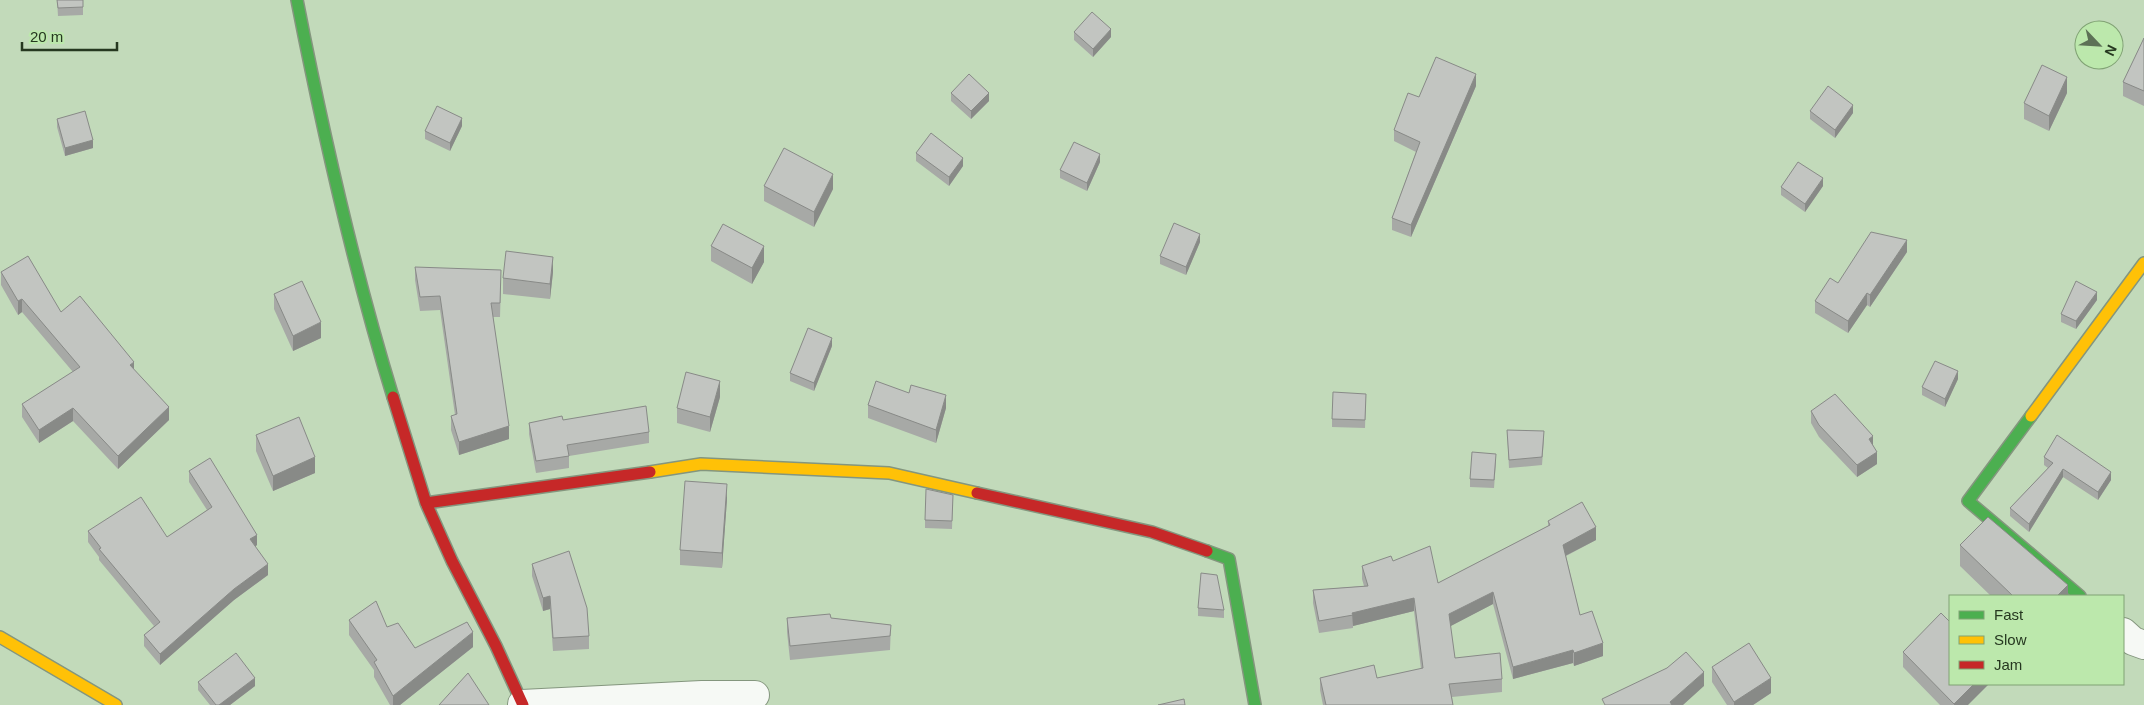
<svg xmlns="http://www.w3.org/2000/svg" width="2144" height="705" font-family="Helvetica,sans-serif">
<rect width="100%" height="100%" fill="#c2daba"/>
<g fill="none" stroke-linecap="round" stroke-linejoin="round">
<defs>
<path id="street" d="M2123,632l10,9 11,4
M522,704l180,-9h53"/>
<path id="fast" d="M297,0c26,133 56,267 96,397
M2031,416l-63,85 112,95
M1207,551l22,8 26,146"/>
<path id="slow" d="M2031,416l113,-153
M650,472l51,-8 188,9 88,20
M0,637l116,68"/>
<path id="jam" d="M393,397l33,106 26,58 44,85 27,59
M977,493l175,39 55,19
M426,503l224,-31"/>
</defs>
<use href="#street" stroke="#84967e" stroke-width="30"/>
<use href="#fast" stroke="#84967e" stroke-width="14"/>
<use href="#slow" stroke="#84967e" stroke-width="14"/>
<use href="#jam" stroke="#84967e" stroke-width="14"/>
<use href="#street" stroke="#f6f9f5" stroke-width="28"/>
<use href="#fast" stroke="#4caf50" stroke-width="11"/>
<use href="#slow" stroke="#ffc107" stroke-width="11"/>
<use href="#jam" stroke="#c62828" stroke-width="11"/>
</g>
<path fill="#a7a9a6" d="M57,0h26v15l-25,1z
M1074,32l37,5 -18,20 -19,-17z
M2144,38v68l-21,-10v-14z
M1476,86l-65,151 -19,-7v-12l24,-66 -22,-11v-11l25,-33z
M951,93l38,8 -18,18 -20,-18z
M2067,93l-18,38 -25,-12v-16z
M1810,111l43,2 -18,25 -25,-19z
M57,119l36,29 -28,8 -8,-29z
M462,126l-12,25 -25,-12v-8z
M916,153l47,13 -14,20 -33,-25z
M1100,162l-13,29 -27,-13v-8z
M764,186l69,3 -19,38 -50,-26z
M1823,186l-18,26 -24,-17v-8z
M1200,242l-14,33 -26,-11v-8z
M711,246l53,16 -12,22 -41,-23z
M1907,252l-37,55 -3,-2 -19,28 -33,-20v-12l23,-18z
M415,267l86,16 -1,34h-7l16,122 -50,16 -8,-25v-14l4,-1 -15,-105 -20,1 -5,-31z
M1,272l60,40 73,58 35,50 -51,49 -45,-48 -34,22 -17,-26v-13l51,-32 -51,-60 -4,3 -17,-30z
M553,272l-3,27 -47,-5v-16z
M274,294l47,44 -28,13 -19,-42z
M2097,300l-21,29 -15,-7v-8z
M832,346l-18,45 -24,-10v-8z
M1958,379l-13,28 -23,-12v-8z
M1366,394l-1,34 -33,-1v-8z
M720,397l-10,35 -33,-9v-15z
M868,405l78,3 -10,35 -68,-25z
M1811,411l62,34 4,19 -20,13 -38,-40 -8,-14z
M563,420l86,12v11l-80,13v12l-33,5 -7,-39v-11z
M1507,430l37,9 -2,26 -33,3z
M256,435l59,38 -42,18 -17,-40z
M2044,457l67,23 -13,20 -35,-23 -34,55 -19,-16v-8l38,-40 -4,-3z
M1496,462l-2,26 -24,-1v-8z
M189,471l68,74 -2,2 13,28 -34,25 -74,65 -16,-19v-11l10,-9 -55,-66v-3l-11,-15v-11l79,6 40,-27 -18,-28z
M953,495l-1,34 -27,-1v-8z
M727,499l-5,69 -42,-3v-15z
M1548,521l48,19 -30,16 14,59 23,41 -29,10 -1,-3 -60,16 -20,-75 -43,22 5,32 47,21v13l-50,5 1,8h-130l-3,-15v-12h57l44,-9 -7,-58 -61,15v2l-34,5 -6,-30v-13l51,-4 -2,-7v-13l31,-5 45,22 110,-57z
M1960,545l108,51h-77l-31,-30z
M532,564l57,72v13l-36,2 -3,-42 -7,2 -11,-35z
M1198,608l26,2v8l-26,-2z
M787,618h44l60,7 -1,25 -100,10 -3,-28z
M349,620l38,7 28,21 58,-1 -73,58h-10l-16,-28v-7l-25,-35z
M1903,652l65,53h-28l-37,-38z
M1712,667l59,26 -18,12h-26l-15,-23z
M198,682l57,4 -25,19h-20l-12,-15z"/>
<path fill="#888a87" d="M1111,29v8l-18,20v-8z
M1476,74v12l-65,151v-12z
M2067,77v16l-18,38v-15z
M989,93v8l-18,18v-8z
M1853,105v8l-18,25v-8z
M462,118v8l-12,25v-8z
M93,140v8l-28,8v-8z
M1100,154v8l-13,29v-8z
M963,158v8l-14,20v-9z
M833,174v15l-19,38v-15z
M1823,178v8l-18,26v-8z
M1200,234v8l-14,33v-8z
M1907,240v12l-37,55v-12z
M764,246v16l-12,22v-16z
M553,257v15l-3,27v-15z
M2097,292v8l-21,29v-8z
M1867,293v12l-19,28v-12z
M22,299v13l-4,3v-14z
M321,322v16l-28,13v-15z
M832,338v8l-18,45v-8z
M134,362v13l-4,-10z
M1958,371v8l-13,28v-8z
M720,381v16l-10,35v-15z
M946,395v13l-10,35v-13z
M169,407v13l-51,49v-13z
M73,408v13l-34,22v-13z
M509,426v13l-50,16v-13z
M1873,436v12l-4,-9z
M1877,452v12l-20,13v-12z
M315,457v16l-42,18v-15z
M2063,469v8l-34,55v-8z
M2111,472v8l-13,20v-8z
M727,484v15l-5,69v-15z
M1596,527v13l-33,17v-12z
M257,535v10l-7,5v-11z
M268,564v11l-34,25 -74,65v-11l74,-65z
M2068,585v11h-11z
M1493,592v12l-44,23v-13z
M550,596v13l-7,2v-13z
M1414,598v13l-61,15 -1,-13z
M473,632v15l-73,58h-7v-9z
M1603,643v13l-29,10v-13z
M1573,650v13l-60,16v-12z
M1704,672v14l-21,19h-13v-3z
M255,678v8l-25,19h-11z
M1771,678v15l-18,12h-19v-3z
M1974,684h15l-21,21h-14v-1z"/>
<path fill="#c2c5c1" stroke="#888a87" d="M57,0h26v7l-25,1z
M1092,12l19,17 -18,20 -19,-17z
M2144,38v53l-21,-9z
M1436,57l40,17 -65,151 -19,-7 28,-76 -26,-12 14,-37 11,4z
M2042,65l25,12 -18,39 -25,-13z
M969,74l20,19 -18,18 -20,-18z
M1828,86l25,19 -18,25 -25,-19z
M437,106l25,12 -12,25 -25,-12z
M85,111l8,29 -28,8 -8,-29z
M931,133l32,25 -14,19 -33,-24z
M1074,142l26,12 -13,29 -27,-13z
M784,148l49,26 -19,38 -50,-26z
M1798,162l25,16 -18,26 -24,-17z
M1174,223l26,11 -14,33 -26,-11z
M723,224l41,22 -12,22 -41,-22z
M1871,232l36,8 -37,55 -3,-2 -19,28 -33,-20 15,-23 8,5z
M506,251l47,6 -3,27 -47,-6z
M28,256l33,56 19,-16 54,66 -4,3 39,42 -51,49 -45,-48 -34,22 -17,-26 58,-37 -58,-68 -4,2 -17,-29z
M415,267l86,3 -1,33h-9l18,123 -50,16 -8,-26 6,-2 -17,-118 -20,1z
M302,281l19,41 -28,14 -19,-42z
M2076,281l21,11 -21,29 -15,-7z
M808,328l24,10 -18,45 -24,-10z
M1935,361l23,10 -13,28 -23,-12z
M686,372l34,9 -10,36 -33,-9z
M876,381l33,12 2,-8 35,10 -10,35 -68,-25z
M1333,392l33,2 -1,26 -33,-1z
M1835,394l38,42 -4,3 8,13 -20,13 -38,-40 -8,-14z
M646,406l3,26 -82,13 2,11 -33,5 -7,-38 33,-7 1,4z
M299,417l16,40 -42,19 -17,-41z
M1507,430l37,1 -2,26 -33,3z
M2057,435l54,37 -13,20 -35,-23 -34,55 -19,-16 43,-45 -9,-6z
M1472,452l24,2 -2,26 -24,-1z
M210,458l47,77 -7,4 18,25 -34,25 -74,65 -16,-19 16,-13 -61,-73 2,-1 -13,-17 53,-34 26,40 45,-30 -23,-36z
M685,481l42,3 -5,69 -42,-3z
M926,489l27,6 -1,26 -27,-1z
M1582,502l14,25 -33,18 17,70 12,-4 11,32 -29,10 -1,-3 -60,17 -20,-75 -44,22 6,44 45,-5 2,26 -53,5 4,21h-127l-6,-27 54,-13 3,13 46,-10 -9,-70 -62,15 1,2 -34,6 -6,-31 55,-4 -6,-20 29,-10 2,5 37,-15 8,37 112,-58 -2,-4z
M1988,517l80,68 -11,11h-44l-53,-51z
M569,551l18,57 2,28 -36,2 -3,-42 -7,2 -11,-34z
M1201,573l16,2 7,35 -26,-2z
M376,601l11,26 11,-4 17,25 52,-26 6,10 -80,64 -19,-34 3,-2 -28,-40z
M1941,613l9,9v62h24l-20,20 -51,-52z
M830,614l1,4 60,7 -1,11 -100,10 -3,-28z
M1749,643l22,35 -37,24 -22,-35z
M1686,652l18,20 -34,30 2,3h-67l-3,-6 65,-31z
M236,653l19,25 -36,27h-3l-18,-23z
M468,673l21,32h-50z
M1184,699l1,6h-27z"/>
<rect x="1949" y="595" width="175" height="90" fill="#bce8ac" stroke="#80a274"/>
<rect x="1959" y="611" width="25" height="8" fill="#4caf50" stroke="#80a274"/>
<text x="1994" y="620" font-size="15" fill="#263820">Fast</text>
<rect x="1959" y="636" width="25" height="8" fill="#ffc107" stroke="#80a274"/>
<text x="1994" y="645" font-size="15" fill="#263820">Slow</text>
<rect x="1959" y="661" width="25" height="8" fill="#c62828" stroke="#80a274"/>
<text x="1994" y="670" font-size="15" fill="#263820">Jam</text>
<g transform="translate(2099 45) rotate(115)"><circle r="24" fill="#bce8ac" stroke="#80a274"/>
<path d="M0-4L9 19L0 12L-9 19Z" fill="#5d7156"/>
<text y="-8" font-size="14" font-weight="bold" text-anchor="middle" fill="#263820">N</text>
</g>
<path d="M22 42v8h95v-8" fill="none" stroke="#263820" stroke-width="2.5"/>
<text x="30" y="42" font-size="15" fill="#263820" stroke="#bce8ac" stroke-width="4" paint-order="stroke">20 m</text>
</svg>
